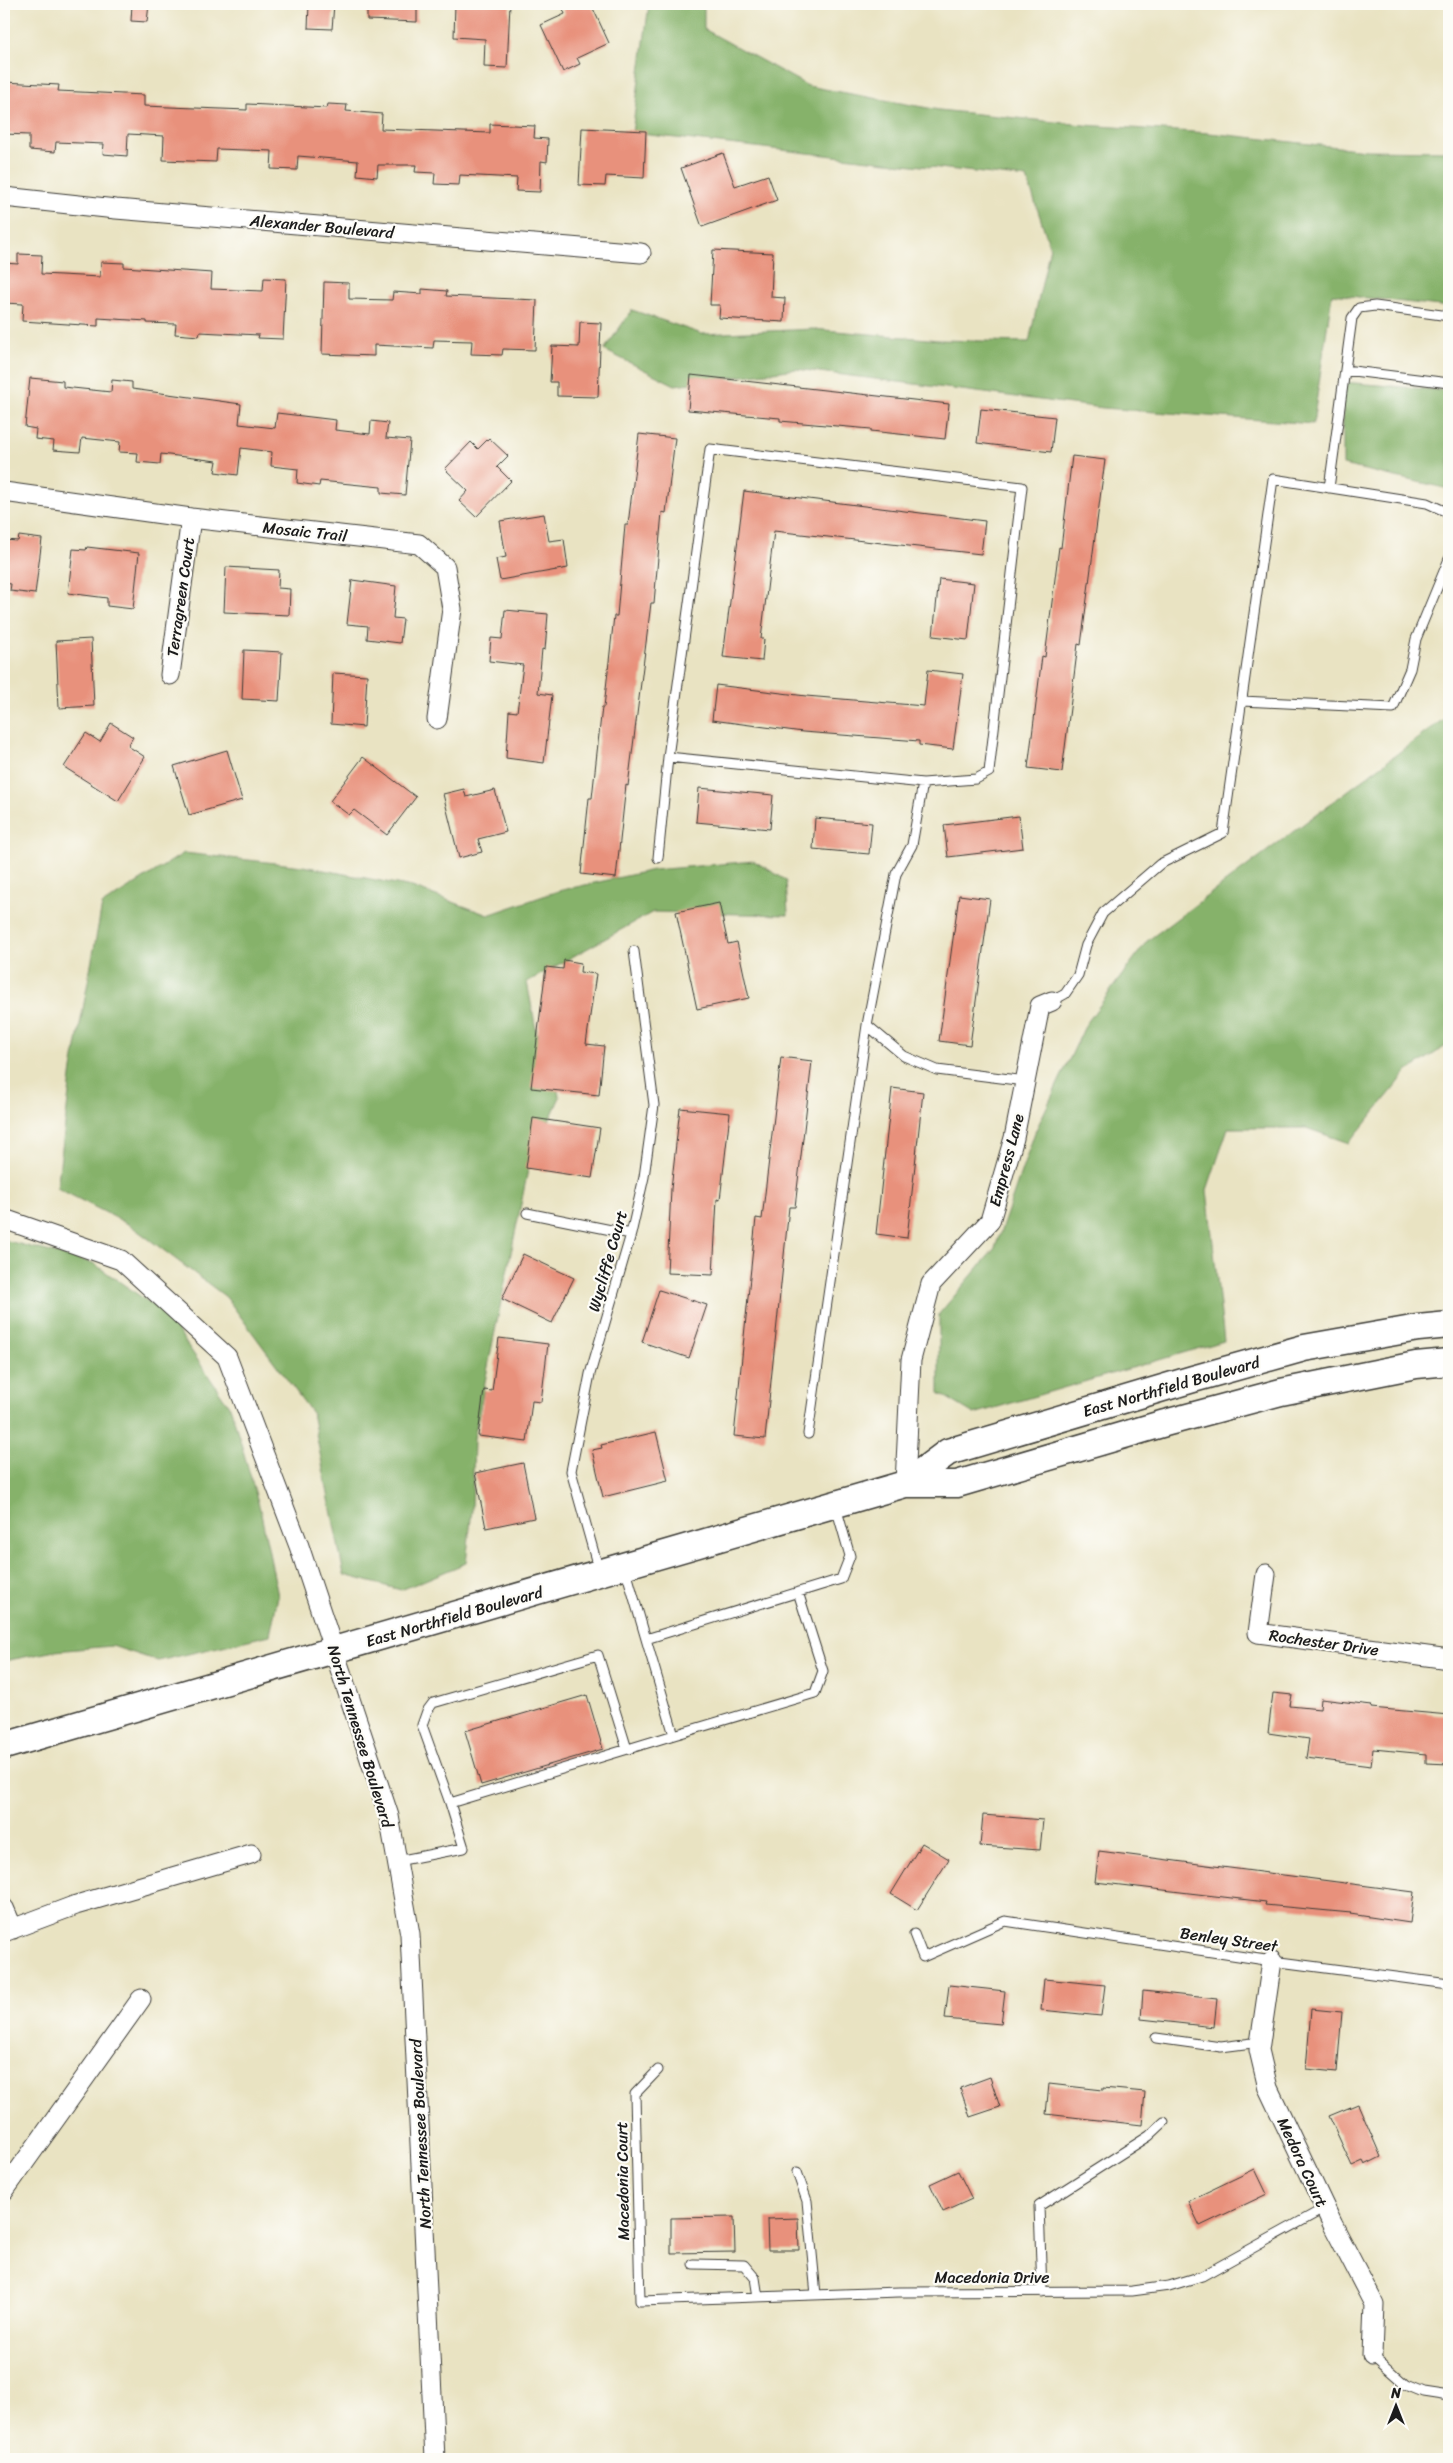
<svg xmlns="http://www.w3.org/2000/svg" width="1453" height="2463" font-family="Sriracha,sans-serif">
<rect width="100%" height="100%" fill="#fdfcf7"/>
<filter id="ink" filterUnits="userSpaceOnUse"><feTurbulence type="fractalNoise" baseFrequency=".02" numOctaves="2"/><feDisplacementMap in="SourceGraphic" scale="10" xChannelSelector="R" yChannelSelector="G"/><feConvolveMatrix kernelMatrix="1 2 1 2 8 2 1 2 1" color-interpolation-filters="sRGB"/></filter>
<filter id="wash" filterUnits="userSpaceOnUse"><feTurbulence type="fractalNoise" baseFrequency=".0096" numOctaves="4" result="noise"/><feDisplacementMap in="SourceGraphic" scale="20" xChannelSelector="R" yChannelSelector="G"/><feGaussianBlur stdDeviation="1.12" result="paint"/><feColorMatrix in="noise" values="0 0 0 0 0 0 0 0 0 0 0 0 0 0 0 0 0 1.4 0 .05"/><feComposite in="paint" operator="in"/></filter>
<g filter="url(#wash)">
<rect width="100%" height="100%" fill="#e9e3c2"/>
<path fill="#86b26a" stroke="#516743" d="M649,4h55v25l104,57 131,24 145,15 125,8 157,17 83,1v156l-117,-13 -19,130 -210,-16 -307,-39 -121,16 -71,-35 28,-40 70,24 111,-5 126,11 90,2 21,-95 -23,-69 -395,-45z
M1343,382l106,9v98l-106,-24z
M1449,715v329l-41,27 -59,72 -43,-15h-78l-21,62 17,151 -250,73 -35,-21v-79l56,-66 40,-116 51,-108 61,-83z
M184,853l119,13 109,21 76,28 70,-24 95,-21 101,-9 32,19 2,35 -135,-3 -126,70 11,58 22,57 -31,68 -36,176 -19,97 -2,72 -6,53 -65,27 -57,-15 -32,-162 -86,-116 -96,-72 -73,-37 15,-119 30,-164z
M4,1240l89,23 74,52 64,94 29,100 18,87 -8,39 -112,26 -46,-15 -57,5 -51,10z"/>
<g id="blocks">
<path fill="#e8917c" d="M132,4h17l-2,18 -16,-1z
M309,4h25l-2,25 -24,-1z
M367,4h50v18l-50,-2z
M455,4h55l-3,64 -23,-1 1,-28 -31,-2z
M561,4h30l18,39 -32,15 3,6 -17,8 -22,-47 24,-11z
M5,82l54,3 -1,6 86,4v11l103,4v-6l80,4 1,-4 19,1 -1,6 36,3 -1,15 109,4v-9l45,2 -1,12 14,1 -1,23 -6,-1 -1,31 -24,-1 1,-13 -57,-3 -1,10 -25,-1 1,-11 -20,-1 1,-7h-38l-1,12 -20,-2 1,-14 -60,-5 -1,14 -26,-1 1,-18 -55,-2 -1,13 -53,-2 1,-24 -36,-2 -1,22 -24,-2 1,-10 -48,-2 -1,10 -26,-2v-15l-25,-1z
M582,128l64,3 -2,47 -38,-2 -1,10 -26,-1z
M723,153l12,33 33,-11 9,25 -75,27 -21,-59z
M713,250l60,3 -2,44 14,1 -1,24 -65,-4 1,-13h-10z
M18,254l24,1 -1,19 59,3 1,-15 23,1v4l88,6 -1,16 52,2 1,-13 22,1 -3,60 -25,-1 1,-3 -59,-3 -1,4 -24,-2 1,-10 -29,-1v-2l-49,-3v8l-76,-5 1,-17 -19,-1v-40l14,1z
M324,282l25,1v16l43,1 1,-8 29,2v-5l25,2 -1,5 91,4 -2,50 -32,-1 -1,6 -31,-1 1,-13 -38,-1 -1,8 -59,-3v11l-52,-2z
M580,322l21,1 -3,74 -41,-1v-14h-7l2,-36 27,1z
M691,375l258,29 -4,35 -74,-8v-2l-91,-8v-3l-92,-8z
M30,378l33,3v6l48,5 1,-12 20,2v7l109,15 -2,20 36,4 2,-15 59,7 -1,10 35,4 1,-13 17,2 -2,15 24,2 -5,55 -24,-2v-6l-61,-6 -1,5 -22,-3 1,-14 -27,-3 1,-14 -31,-4 -3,27 -23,-3 2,-11 -56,-7 -1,10 -23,-2 1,-9 -19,-1 1,-10 -38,-4 -2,14 -27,-2 1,-9 -19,-2 1,-10 -11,-2z
M981,409l74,8 -4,35 -74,-9z
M639,434l36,4 -9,75 -4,-1 -8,91h-3l-23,183 -2,-1 -10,93 -35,-4 8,-76h3l10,-91h2l10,-91h3l8,-91h3z
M489,438l19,18 -11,11 14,14 -35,36 -17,-16 9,-10 -23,-22 26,-27 7,7z
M1072,456l33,4 -24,185 -3,-1 -16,128 -34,-4 14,-112 3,1 14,-110 2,1z
M744,491l241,30 -4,33 -207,-23 -13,108h3l-2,22 -39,-4z
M544,514l5,27 15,-2 4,29 -68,12 -4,-21 10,-2 -6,-36z
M19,536l23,3 -7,55 -25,-3 1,-7 -7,-1v-43l14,1z
M87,547l52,6 -6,56 -26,-3v-8l-39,-5 5,-44 13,1z
M226,567l53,3 -1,18 12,1 -1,26 -65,-3z
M939,579l35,4 -6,57 -35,-4z
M352,580l44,6 -3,32 10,1 -3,24 -33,-4 1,-13 -21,-2z
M505,610l43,4 -3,36 -3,-1 -4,44 14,2 -8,68 -38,-5 3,-47 8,1 6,-47 -34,-4 2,-23 11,1z
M91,639l3,67 -35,2 -3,-67z
M244,650l38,2 -3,49 -37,-2z
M928,670l35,4 -10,75 -34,-4v-4l-116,-9 -91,-12 4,-35 90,11 118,10z
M333,673l34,2 -3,52 -33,-3z
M111,723l22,14 -5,9 17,11 -27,44 -54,-34 22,-34 14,9z
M227,750l15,50 -53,15 -15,-49z
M363,757l53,40 -29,38 -33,-25 -5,5 -19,-14z
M699,788l74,7 -3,34 -74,-7z
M464,789l2,8 29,-7 11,42 -28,7 4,13 -23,6 -16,-64z
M1019,816l4,32 -75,9 -4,-32z
M815,818l57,5 -3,31 -56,-5z
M959,895l31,4 -20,146 -31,-4z
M719,903l9,41 9,-2 12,56 -52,11 -21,-97z
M564,960l17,3 -1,9 16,2 -10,70 18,2 -5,49 -68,-7 15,-121 17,2z
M781,1057l31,4 -17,146h-6l-24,232 -31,-3 22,-218 6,1z
M892,1088l31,4 -16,146 -31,-4z
M680,1108l50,5 -10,87 -3,-1 -4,76 -46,-2 4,-84z
M533,1118l67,10 -8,50 -66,-10z
M523,1254l51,24 -22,45 -50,-24z
M659,1290l48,15 -18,53 -47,-16z
M499,1338l49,6 -7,58 -9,-1 -5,41 -49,-6 6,-46 8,1z
M656,1432l12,49 -65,16 -11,-47 10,-2 -1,-3z
M523,1463l11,55 -48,10 -11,-55z
M1273,1693l19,2 -2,11 30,3 1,-10 51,6 -1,3 78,7v49l-23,-1v-9l-53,-5 -2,17 -65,-8 3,-19 -41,-6z
M587,1695l16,54 -122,36 -16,-54z
M983,1815l60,5 -3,30 -60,-4z
M922,1843l27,16 -32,51 -26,-16z
M1099,1851l315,41 -4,31 -60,-9 1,-1 -86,-8 1,-3 -171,-20z
M1044,1979l61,6 -4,31 -60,-6z
M949,1985l56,6 -4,33 -56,-5z
M1143,1991l74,8 -3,28 -73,-8z
M1311,2009l31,3 -5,60 -31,-3z
M990,2077l10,30 -30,10 -10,-29z
M1049,2084l54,6v-2l42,4 -3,33 -96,-11z
M1358,2104l23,53 -16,8 -2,-4 -11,5 -23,-50z
M1255,2169l12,25 -67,32 -12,-25z
M958,2171l14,28 -29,13 -13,-28z
M734,2217l1,35 -64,1v-35z
M798,2218l1,32h-31l-1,-31z"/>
</g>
</g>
<g filter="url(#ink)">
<use href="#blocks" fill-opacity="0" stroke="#3b3a35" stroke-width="1"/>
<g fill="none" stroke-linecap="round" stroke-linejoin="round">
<defs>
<path id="service" d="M1345,370l104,13
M1329,488l23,-170 7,-10 16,-2 74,10
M1242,701l151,7 17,-39 6,-30 33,-80
M658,858l10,-101 42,-308 312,38 -33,285 -13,7 -53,4 -255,-26
M1052,1001l13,-7 13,-19 8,-30 17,-32 57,-49 63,-31 50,-354 154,24 22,10
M867,1025l37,31 33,14 88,11
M527,1213l104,21
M808,1434l59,-409 29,-151 16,-29 11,-62
M599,1571l-28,-100 19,-97 41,-140 13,-57 10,-72 -20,-154
M646,1639l195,-60 9,-23 -14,-49
M674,1735l141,-42 8,-22 -25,-79
M450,1803l-28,-78 5,-14 6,-8 165,-48 29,94
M397,1861l67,-13 -14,-45 224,-68 -49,-168
M914,1934l9,23 82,-36 267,40 177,23
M1156,2038l65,9 39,-5
M658,2070l-23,24 5,207 259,-9 233,-1 37,-5 33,-10 123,-68
M797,2172l10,29 9,94
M693,2264l51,1 11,13 3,19
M1042,2292l-3,-86 110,-70 15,-14
M1372,2355l34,30 17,7 26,4"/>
<path id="minor" d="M4,197l112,12 525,44
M4,492l187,26 228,26 26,23 7,42 -15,110
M170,675l21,-157
M4,1219l117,41 106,97 72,189 90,270 21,118 25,525
M905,1484l6,-124 20,-76 59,-63 24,-83 26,-132 12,-5
M1266,1574l-8,59 191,26
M4,1908l9,21
M4,1932l72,-27 175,-51
M1272,1961l-13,89 9,38 65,137 41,79 -2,51
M4,2191l137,-192"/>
<path id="secondary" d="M905,1484l43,-32 245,-73 111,-31 114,-20 31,-3
M4,1746l901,-262h52l208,-61 116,-31 135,-27 33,-3"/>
</defs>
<use href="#service" stroke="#3b3a35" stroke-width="11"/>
<use href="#minor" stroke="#3b3a35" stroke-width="21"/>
<use href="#secondary" stroke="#3b3a35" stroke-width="29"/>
<use href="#service" stroke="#fff" stroke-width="9"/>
<use href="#minor" stroke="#fff" stroke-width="19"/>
<use href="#secondary" stroke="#fff" stroke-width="26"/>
</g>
</g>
<g text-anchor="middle" stroke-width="4.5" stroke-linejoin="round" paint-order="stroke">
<g font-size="16" fill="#1c1c1c" stroke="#fdfcf7">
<text transform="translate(322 226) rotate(5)" y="6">Alexander Boulevard</text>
<text transform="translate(305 531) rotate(6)" y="6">Mosaic Trail</text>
<text transform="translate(180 597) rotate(-82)" y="6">Terragreen Court</text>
<text transform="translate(1006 1160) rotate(-75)" y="6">Empress Lane</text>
<text transform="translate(607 1261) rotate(-74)" y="6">Wycliffe Court</text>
<text transform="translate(1171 1386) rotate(-16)" y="6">East Northfield Boulevard</text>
<text transform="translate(454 1616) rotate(-16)" y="6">East Northfield Boulevard</text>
<text transform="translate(1324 1642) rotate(8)" y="6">Rochester Drive</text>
<text transform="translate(361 1736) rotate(73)" y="6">North Tennessee Boulevard</text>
<text transform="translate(1229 1939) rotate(8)" y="6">Benley Street</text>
<text transform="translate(420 2134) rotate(-93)" y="6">North Tennessee Boulevard</text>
<text transform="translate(1303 2162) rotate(65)" y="6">Medora Court</text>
<text transform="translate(622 2181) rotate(-91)" y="6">Macedonia Court</text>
<text x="992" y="2283">Macedonia Drive</text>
</g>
</g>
<rect width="1453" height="2463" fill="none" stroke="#fdfcf7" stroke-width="20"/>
<g transform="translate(1396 2406)" stroke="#fdfcf7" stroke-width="4" paint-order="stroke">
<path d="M0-4L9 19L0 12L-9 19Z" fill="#1c1c1c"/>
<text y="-8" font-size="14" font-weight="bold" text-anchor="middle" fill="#1c1c1c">N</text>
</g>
</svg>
